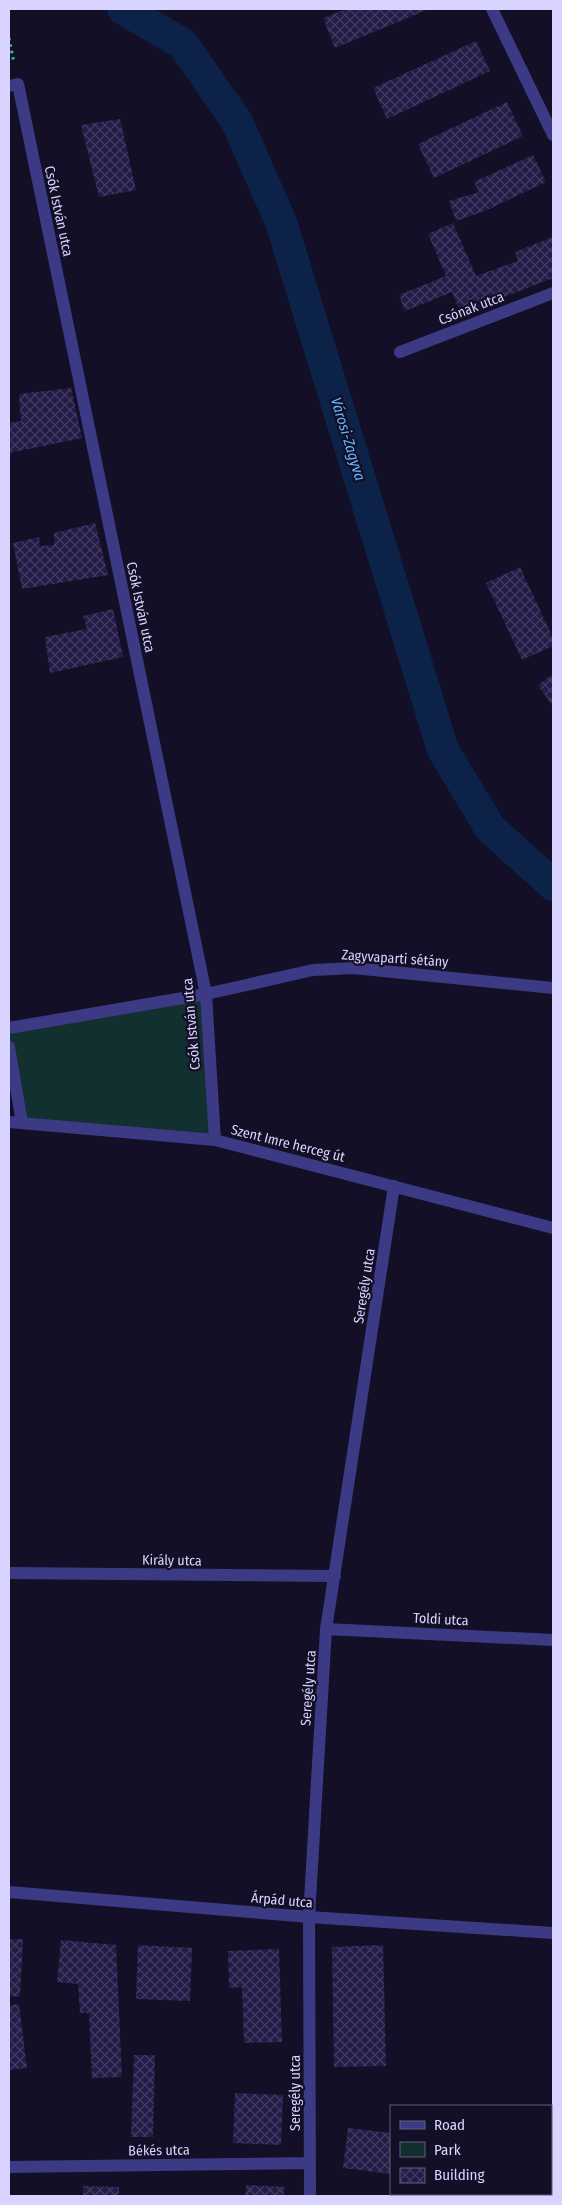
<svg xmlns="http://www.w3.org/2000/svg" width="562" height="2205" font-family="'Fira Sans Condensed',sans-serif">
<defs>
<pattern id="building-cross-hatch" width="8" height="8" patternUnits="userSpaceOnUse" patternTransform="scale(1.25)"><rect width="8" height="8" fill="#241b47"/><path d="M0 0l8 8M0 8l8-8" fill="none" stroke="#433b63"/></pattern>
</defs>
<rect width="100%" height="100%" fill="#130f26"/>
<path fill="#12302f" d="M206,994l9,146 -193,-17 -13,-76v-19z"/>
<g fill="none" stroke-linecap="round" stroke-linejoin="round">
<path stroke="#0c2248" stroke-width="32" d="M123,9l60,35 54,78 44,100 162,528 47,78 63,57"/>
</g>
<path fill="url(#building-cross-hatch)" d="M346,9h83l-94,39 -12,-30z
M476,41l14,30 -103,48 -14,-31z
M507,102l16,34 -89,42 -16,-34z
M120,119l16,71 -37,7 -18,-72z
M533,155l13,27 -59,28 -31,11 -7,-20 30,-9 -5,-10z
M453,223l23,53 42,-15 -3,-9 38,-15v41l-92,36 -9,-22 -47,19 -6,-16 47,-19 -18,-42z
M71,388l11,50 -73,15v-30l12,-2 -2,-27z
M95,523l13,52 -86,14 -9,-46 26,-6 1,9 14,-1v-12z
M520,567l33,71v8l-31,14 -36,-77z
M113,609l10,48 -73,16 -5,-36 42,-8 -4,-13z
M553,674v30l-1,1 -14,-20z
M9,1939h14l-3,58 -11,-1z
M61,1940l55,5 6,132 -30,1 -3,-65h-9l-2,-29 -21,-2z
M138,1945l54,3 -2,53 -54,-2z
M383,1945l3,121 -52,1 -2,-120z
M279,1949l3,93 -38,1 -2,-56 -13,1 -1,-37z
M19,2004l8,64 -18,2v-65z
M134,2055h21l-2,82h-22z
M235,2093l48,2 -2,50 -48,-2z
M348,2128l43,5v41l-48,-6z
M246,2185l39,2 -1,9h-39z
M83,2186l36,1v9h-36z"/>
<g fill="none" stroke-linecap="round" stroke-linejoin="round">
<path stroke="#2fb8b0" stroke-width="3" stroke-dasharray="2.5 4" stroke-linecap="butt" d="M9,38l5,25"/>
<path stroke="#3d3a85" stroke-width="12" d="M492,9l61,126
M9,86l9,-2 188,910 9,146
M400,352l153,-59
M9,1028l197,-34 107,-24 40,-2 200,20
M9,1047l13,76
M9,1122l206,18 338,88
M9,1573l326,3
M326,1629l227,11
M9,1892l300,25 244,16
M9,2167l301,-4
M310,2196l-1,-279 17,-288 68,-443"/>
</g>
<g text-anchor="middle" stroke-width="4.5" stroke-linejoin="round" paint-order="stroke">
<g font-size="14" fill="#d9d4ff" stroke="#130f26">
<text transform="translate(59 211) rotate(78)" y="5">Csók István utca</text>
<text transform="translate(471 308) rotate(-21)" y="5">Csónak utca</text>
<text transform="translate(141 607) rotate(78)" y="5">Csók István utca</text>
<text transform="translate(395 958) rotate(4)" y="5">Zagyvaparti sétány</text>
<text transform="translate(191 1024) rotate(-95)" y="5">Csók István utca</text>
<text transform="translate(288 1143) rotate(14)" y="5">Szent Imre herceg út</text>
<text transform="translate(364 1286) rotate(-81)" y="5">Seregély utca</text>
<text transform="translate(172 1560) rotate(1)" y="5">Király utca</text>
<text transform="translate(441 1619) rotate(3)" y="5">Toldi utca</text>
<text transform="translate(308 1688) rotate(-86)" y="5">Seregély utca</text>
<text transform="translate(282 1900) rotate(5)" y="5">Árpád utca</text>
<text transform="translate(295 2093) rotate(-90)" y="5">Seregély utca</text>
<text transform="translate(159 2150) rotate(-1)" y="5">Békés utca</text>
</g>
<g font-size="15" font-style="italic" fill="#62b6ff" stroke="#130f26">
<text transform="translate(348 439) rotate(73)" y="5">Városi-Zagyva</text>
</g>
</g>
<rect width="562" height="2205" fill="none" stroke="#d9d4ff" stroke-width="20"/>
<rect x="390" y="2105" width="162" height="90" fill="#130f26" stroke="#625e7d"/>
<rect x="400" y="2121" width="25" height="8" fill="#3d3a85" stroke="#625e7d"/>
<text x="434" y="2130" font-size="15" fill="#d9d4ff">Road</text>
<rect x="400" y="2142" width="25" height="15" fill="#12302f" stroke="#625e7d"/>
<text x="434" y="2155" font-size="15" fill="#d9d4ff">Park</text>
<rect x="400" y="2168" width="25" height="15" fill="url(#building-cross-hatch)" stroke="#625e7d"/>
<text x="434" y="2180" font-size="15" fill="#d9d4ff">Building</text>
</svg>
